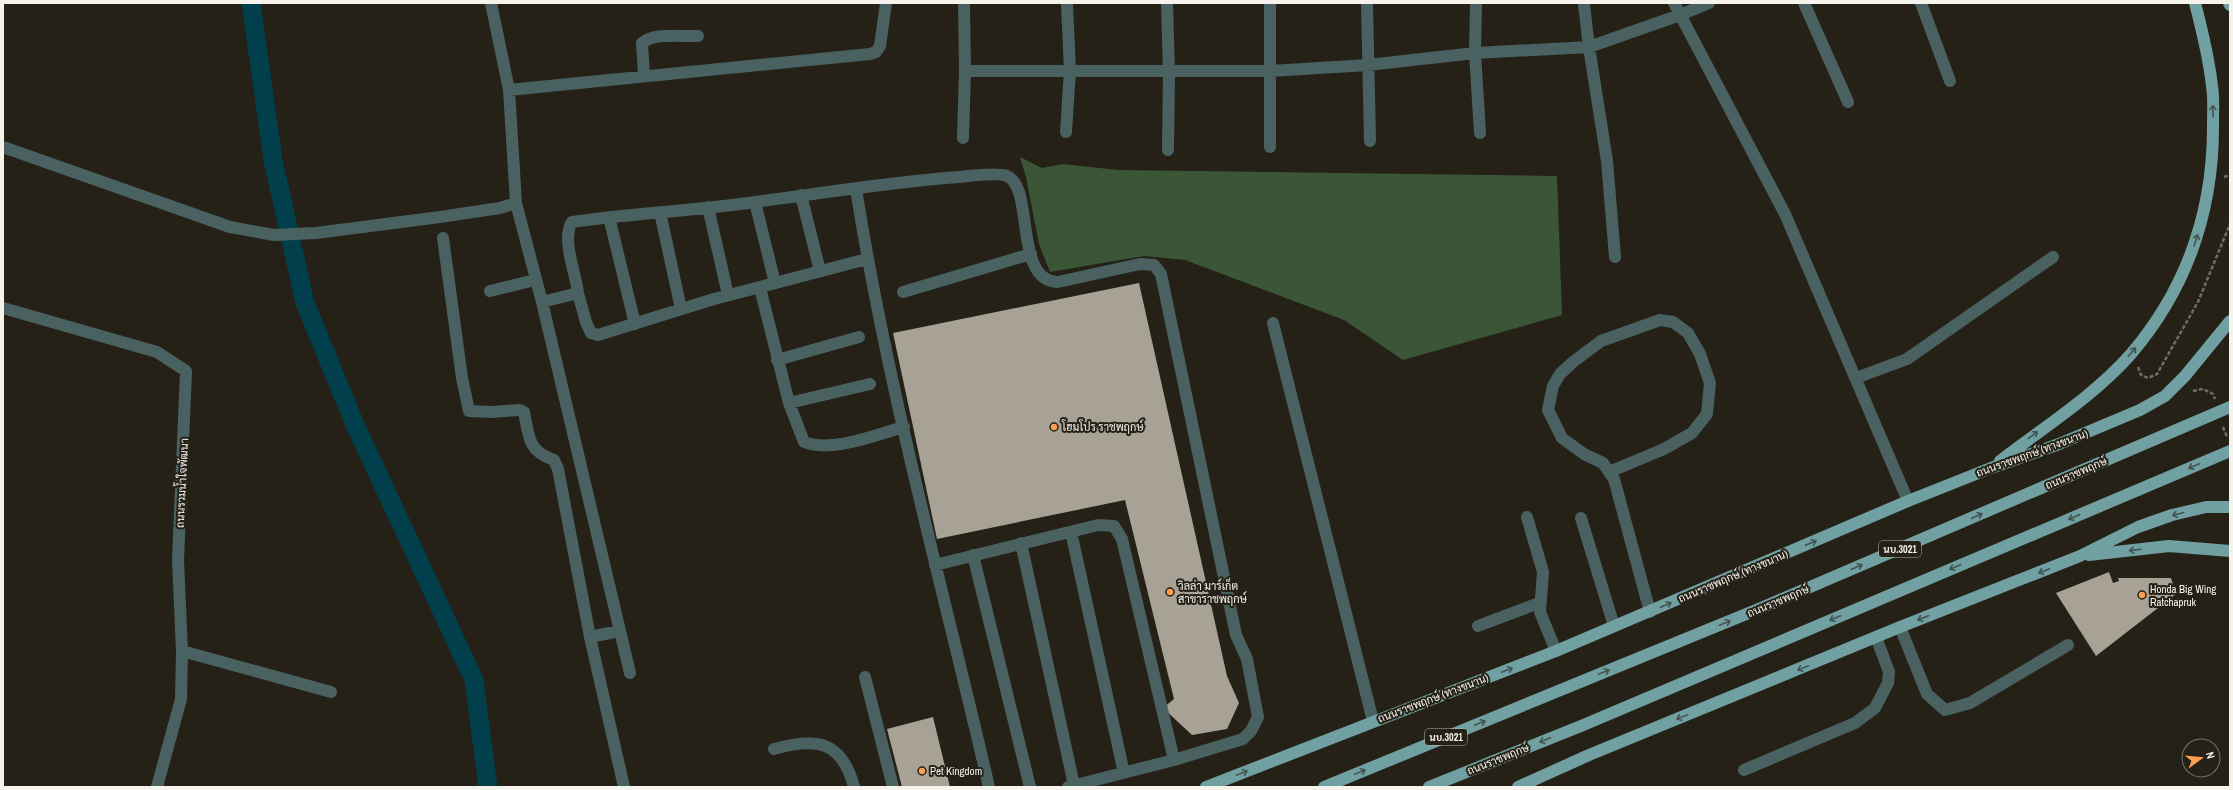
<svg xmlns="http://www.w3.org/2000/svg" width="2233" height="790" font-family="'Archivo Narrow',Sarabun,sans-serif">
<rect width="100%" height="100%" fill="#252117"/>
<path fill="#3a5637" d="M1020,157l22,11 21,-4 55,6 439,6 5,139 -159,45 -59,-40 -159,-60 -41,-4 -94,16 -11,-28 -13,-67z"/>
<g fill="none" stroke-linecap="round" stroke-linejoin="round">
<path stroke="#013f4d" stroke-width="19" d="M251,3l22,157 32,143 51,124 118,253 14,107"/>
</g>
<path fill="#a8a296" d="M1139,283l88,393 12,27 -12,26 -35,6 -29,-27 11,-9 -49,-199 -188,39 -44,-206z
M2109,572l4,11 6,-2 -1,-3h53l5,16 -80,62 -40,-63z
M933,717l17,70h-48l-15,-58z"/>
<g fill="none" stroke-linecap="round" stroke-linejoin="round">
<path stroke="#716d64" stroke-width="2.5" stroke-dasharray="4 2" stroke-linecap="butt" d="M2224,177l6,-2
M2138,367l3,8 7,3 9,-4 41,-72 32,-78
M2193,391l10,-2 10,5 2,5
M2223,427l4,10"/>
<path stroke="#4a6162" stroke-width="12" d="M491,3l18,87 7,113 26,99 88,371
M1167,3l2,70 -1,77
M1367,3l3,138
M1476,3l-1,50 5,80
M1674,3l111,211 123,287
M1804,3l44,99
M1921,3l29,78
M1584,5l5,42 18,114 8,96
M965,71h305l98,-6 107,-12 114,-6 91,-32 29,-12
M644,76l-2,-33c13,-11 41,-6 56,-7
M509,90l361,-36 6,-2 4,-6 6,-43
M1066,132l4,-62 -3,-65
M963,138l2,-67 -1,-68
M3,147l227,80 44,8 42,-2 124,-16 60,-9 16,-5
M1270,147v-144
M856,189c32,202 87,399 133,598
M801,195l19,76
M755,202l20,81
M708,207l20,88
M660,212l21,97
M609,217l26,107
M443,238l19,140 7,33 21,1 30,-2 4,2c5,25 4,39 30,48l4,9 32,168 34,150
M760,288l29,115 15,39c28,11 71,-7 100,-15
M490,291l45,-11
M903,292l128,-38
M578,293l8,29 5,11 7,2 116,-36 153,-40
M542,302l36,-9c-2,-20 -17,-53 -6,-71 60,-9 122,-11 183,-20 68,-9 135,-20 204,-25 11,-1 38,-5 48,-1 28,12 6,105 51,106l82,-18 14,1 7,9 75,361 11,24 11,58 -7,14 -8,8 -69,21 -106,27
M3,308l154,44 29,19 -8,189 4,91 -1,48 -24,88
M1273,323l100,398
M777,360l82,-23
M1856,378l51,-19 146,-102
M789,403l81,-19
M1609,472l55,-23 28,-16 15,-19 3,-31 -10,-29 -12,-21 -15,-11 -13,-2 -59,21 -28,21 -13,12 -7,12 -5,24 14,28 22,16 19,9 6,9 5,7 36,133
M1527,517l16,55 -3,40 16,39
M1581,518l33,108
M1071,532l53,241
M1021,543l53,242
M973,555l57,232
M935,565l163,-40 16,1 8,13 52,221
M1478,626l61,-23
M1900,627l27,67 18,16 25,-7 98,-58
M590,637l29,-6
M182,651l149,41
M865,677l28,110
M774,749c43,-12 68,-8 80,38
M1744,770l111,-47 20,-15 13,-25 1,-11 -13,-35"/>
<path stroke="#70a0a2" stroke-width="12" d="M2229,3l1,2
M2000,461c44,-34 94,-65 131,-107 57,-67 83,-145 82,-232 0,-12 1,-24 -1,-36 -3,-28 -10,-56 -17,-83
M2089,555l80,-9 61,5
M1206,787l350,-136 352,-150 83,-33 68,-24 81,-34 25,-14 20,-20 45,-55
M1324,787l437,-179 469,-201
M1429,787l152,-61 649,-275
M1518,787l71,-32 311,-128 180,-71 58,-29 34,-12 34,-8h24"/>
</g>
<defs><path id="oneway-shaft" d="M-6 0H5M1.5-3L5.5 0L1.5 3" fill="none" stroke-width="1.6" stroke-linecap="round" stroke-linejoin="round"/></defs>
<g stroke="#43544f">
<use href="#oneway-shaft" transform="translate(2213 111) rotate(-91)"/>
<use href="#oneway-shaft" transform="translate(2196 240) rotate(-72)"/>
<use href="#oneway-shaft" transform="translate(2132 352) rotate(-50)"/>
<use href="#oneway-shaft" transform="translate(2033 435) rotate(-37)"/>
<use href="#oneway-shaft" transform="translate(2194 466) rotate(157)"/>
<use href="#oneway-shaft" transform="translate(2178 514) rotate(165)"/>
<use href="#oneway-shaft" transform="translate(1977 516) rotate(-23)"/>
<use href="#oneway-shaft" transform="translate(2074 517) rotate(157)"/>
<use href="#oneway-shaft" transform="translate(1811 543) rotate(-23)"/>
<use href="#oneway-shaft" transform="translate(2135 550) rotate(173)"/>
<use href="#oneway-shaft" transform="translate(1857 567) rotate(-23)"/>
<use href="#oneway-shaft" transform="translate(1955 567) rotate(157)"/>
<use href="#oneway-shaft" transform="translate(2044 571) rotate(159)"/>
<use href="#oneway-shaft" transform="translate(1666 605) rotate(-23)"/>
<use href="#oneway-shaft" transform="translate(1835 618) rotate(157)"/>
<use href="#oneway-shaft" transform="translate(1923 618) rotate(159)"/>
<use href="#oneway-shaft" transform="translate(1725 623) rotate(-22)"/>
<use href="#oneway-shaft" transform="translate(1803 668) rotate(158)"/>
<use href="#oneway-shaft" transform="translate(1507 670) rotate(-21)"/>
<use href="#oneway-shaft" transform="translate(1604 672) rotate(-22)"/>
<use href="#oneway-shaft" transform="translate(1682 717) rotate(158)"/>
<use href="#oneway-shaft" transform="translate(1480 723) rotate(-22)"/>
<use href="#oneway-shaft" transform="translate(1545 740) rotate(158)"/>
<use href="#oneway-shaft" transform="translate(1360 772) rotate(-22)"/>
<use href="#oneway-shaft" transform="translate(1242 773) rotate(-22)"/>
</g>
<g fill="#fb9e51" stroke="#252117" stroke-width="1.5">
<circle cx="1054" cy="427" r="4"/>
<circle cx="1170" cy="592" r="4"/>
<circle cx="2142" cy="595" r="4"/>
<circle cx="922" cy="771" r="4"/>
</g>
<g text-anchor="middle" stroke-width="4" stroke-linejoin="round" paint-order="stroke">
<g fill="#252117" stroke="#b7b4ac" stroke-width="1">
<rect x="1879" y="541" width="42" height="16" rx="3"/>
<rect x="1425" y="729" width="42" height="16" rx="3"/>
</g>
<g font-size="10" font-weight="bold" fill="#f6f3ec">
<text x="1900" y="553">นบ.3021</text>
<text x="1446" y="741">นบ.3021</text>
</g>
<g font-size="11" fill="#f6f3ec" stroke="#252117" text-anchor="start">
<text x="1062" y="431">โฮมโปร ราชพฤกษ์</text>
<text x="1178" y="590">วิลล่า มาร์เก็ต<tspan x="1178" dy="13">สาขาราชพฤกษ์</tspan></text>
<text x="2150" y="593">Honda Big Wing<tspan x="2150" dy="13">Ratchapruk</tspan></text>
<text x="930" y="775">Pet Kingdom</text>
</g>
<g font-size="11" fill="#f6f3ec" stroke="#252117">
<text transform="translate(2032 453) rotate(-20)" y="4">ถนนราชพฤกษ์ (ทางขนาน)</text>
<text transform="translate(2076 473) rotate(-23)" y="4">ถนนราชพฤกษ์</text>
<text transform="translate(182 483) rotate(-87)" y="4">ถนนรวมน้ำใจพัฒนา</text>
<text transform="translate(1733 576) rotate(-23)" y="4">ถนนราชพฤกษ์ (ทางขนาน)</text>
<text transform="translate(1778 601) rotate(-23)" y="4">ถนนราชพฤกษ์</text>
<text transform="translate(1433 698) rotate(-21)" y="4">ถนนราชพฤกษ์ (ทางขนาน)</text>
<text transform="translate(1498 759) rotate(-22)" y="4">ถนนราชพฤกษ์</text>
</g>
</g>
<rect width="2233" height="790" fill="none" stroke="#f6f3ec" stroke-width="8"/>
<g transform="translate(2201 758) rotate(74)"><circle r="19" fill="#252117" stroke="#79756c"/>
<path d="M0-3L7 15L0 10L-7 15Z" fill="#fb9e51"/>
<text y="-6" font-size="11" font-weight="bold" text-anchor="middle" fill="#f6f3ec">N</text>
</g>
</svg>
